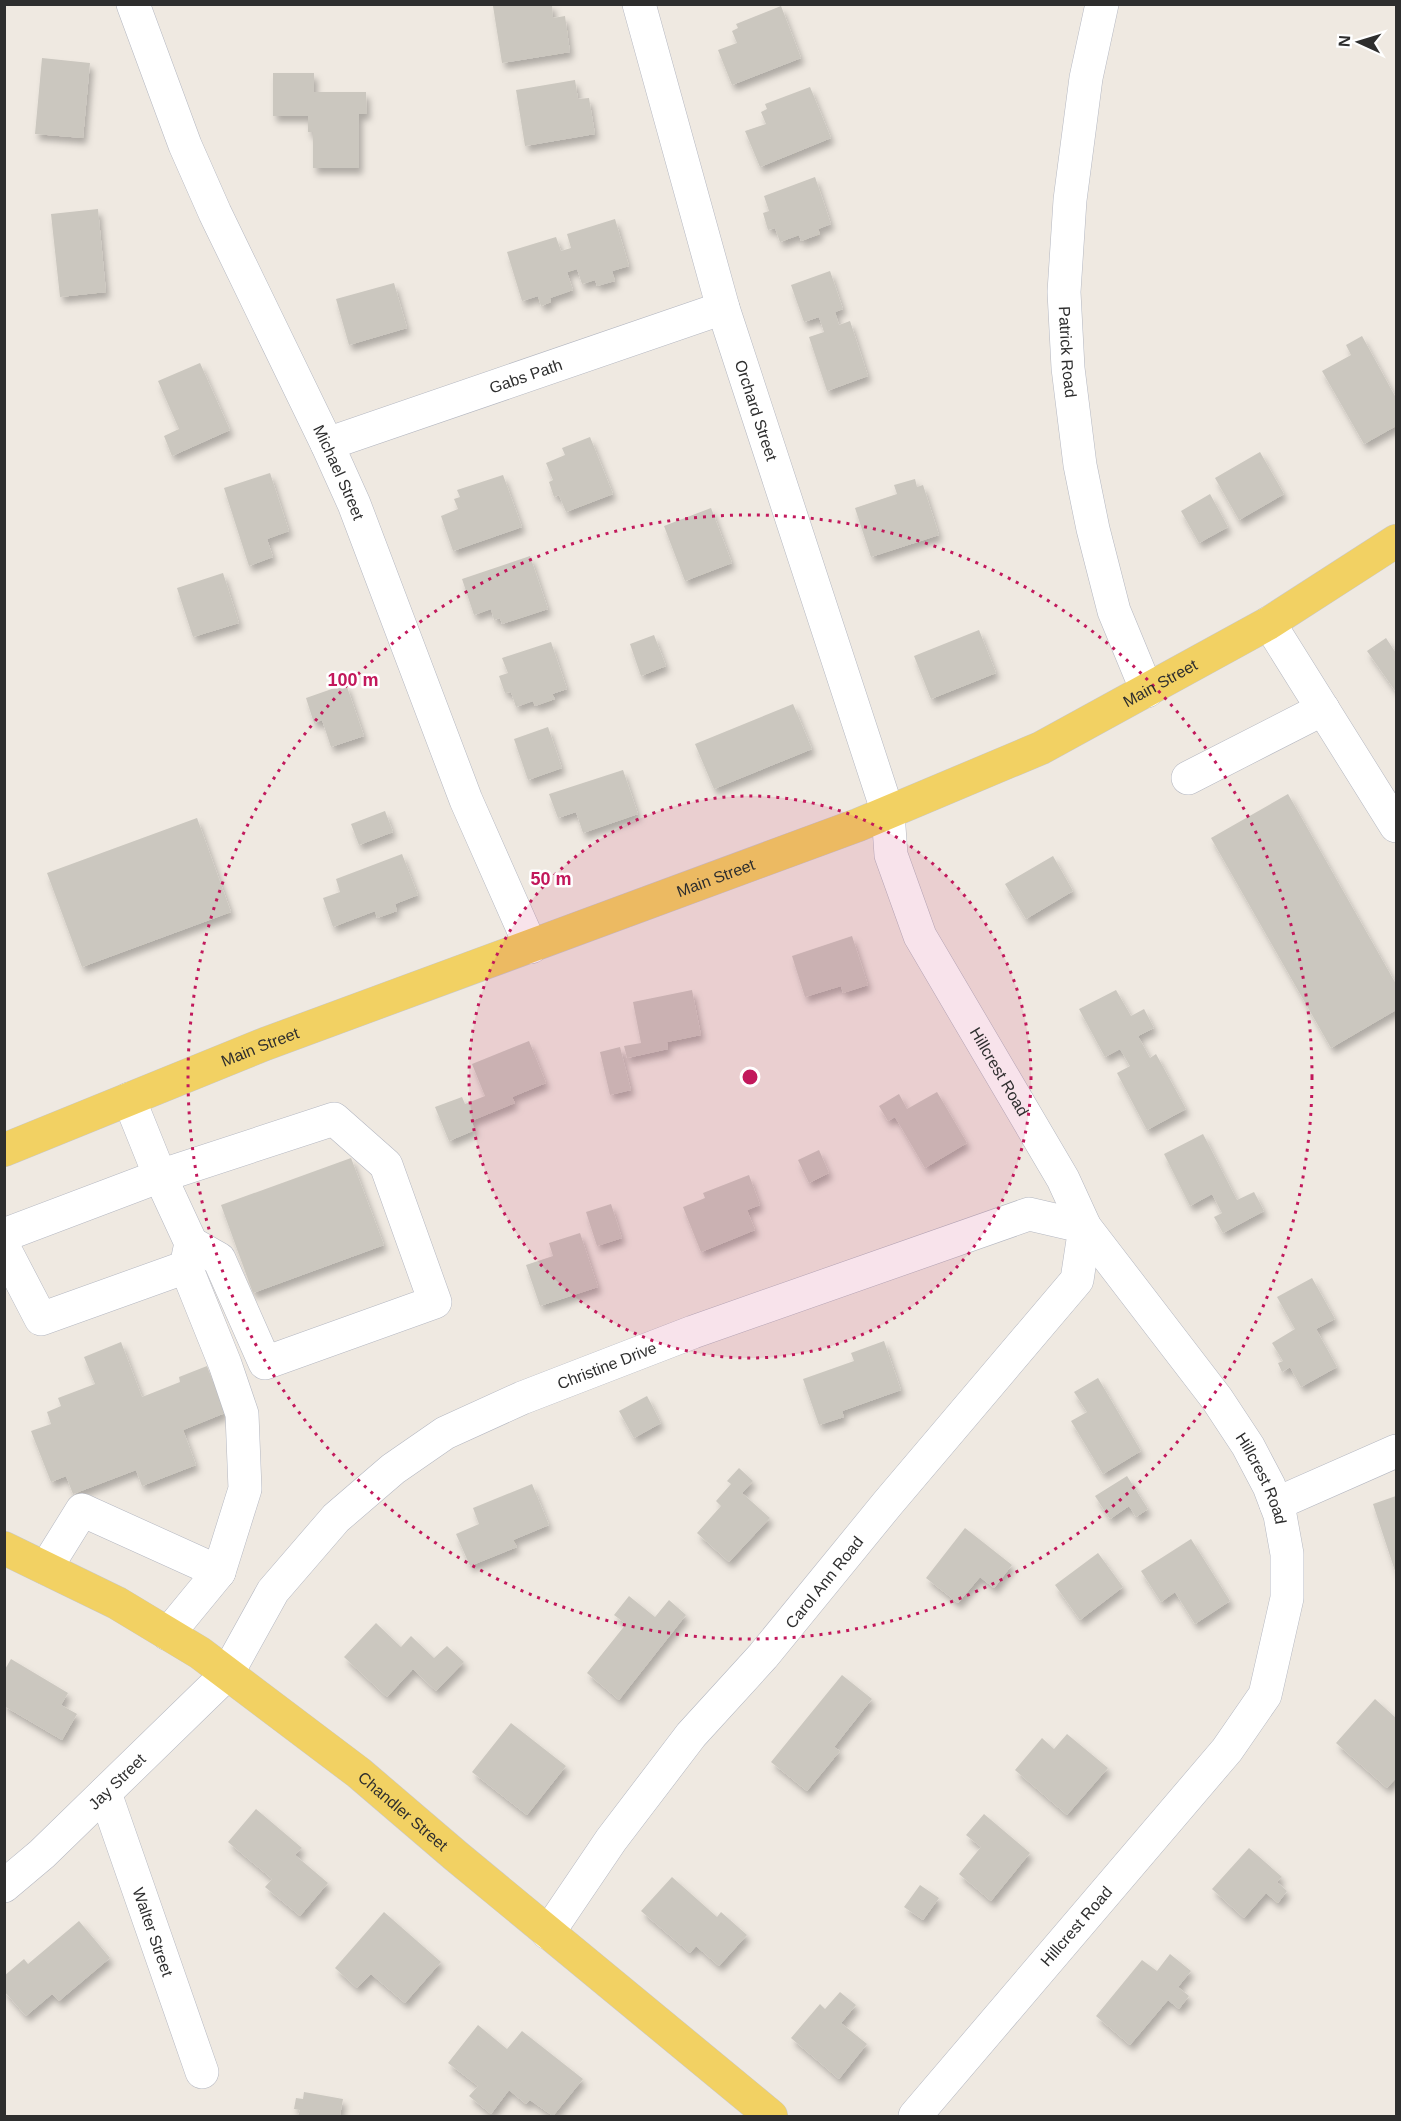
<svg xmlns="http://www.w3.org/2000/svg" width="1401" height="2121" font-family="Arial,sans-serif">
<defs>
<filter id="shadow"><feDropShadow dx="3.5" dy="6" stdDeviation="3" flood-color="#0004"/></filter>
</defs>
<rect width="100%" height="100%" fill="#efe9e1"/>
<path fill="#cbc7bf" filter="url(#shadow)" d="M503,4h49l1,14 12,-2 5,36 -68,11 -9,-57z
M781,6l20,52 -69,27 -14,-35 19,-7 -5,-12 6,-3 -2,-4z
M42,58l48,5 -7,75 -48,-4z
M273,73h41v19h52l1,22h-8v54h-46v-36h-5v-16h-35z
M575,80l3,19 11,-1 6,36 -70,12 -9,-56z
M810,87l21,51 -71,29 -15,-36 21,-7 -5,-12 6,-3 -2,-5z
M815,177l16,47 -13,5 2,5 -19,7 -2,-6 -19,7 -5,-14 -7,2 -5,-17 6,-2 -5,-15z
M98,209l8,83 -46,5 -9,-83z
M615,219l14,47 -17,5 3,10 -18,5 -2,-6 -13,4 -5,-15 -10,3 6,18 -23,8 1,4 -10,4 -3,-10 -16,5 -15,-49 49,-15 5,14 10,-3 -4,-14z
M830,271l13,38 -8,3 4,13 11,-4 18,55 -41,15 -18,-54 15,-5 -5,-15 -15,5 -13,-37z
M394,283l13,45 -58,17 -13,-46z
M1362,336l34,62v28l-32,18 -42,-73 29,-16 -5,-10z
M200,363l30,67 -58,26 -8,-20 15,-7 -21,-48z
M590,437l23,57 -47,18 -7,-17 -5,2 -5,-15 4,-2 -7,-17 19,-8 -3,-7z
M1260,452l24,42 -45,26 -24,-42z
M270,473l19,58 -22,8 6,18 -24,9 -25,-78z
M503,475l19,52 -69,24 -12,-35 17,-7 -4,-10 6,-2 -3,-7z
M915,479l2,8 6,-2 16,50 -68,22 -16,-49 42,-14 -3,-9z
M1210,494l18,33 -29,16 -18,-32z
M711,508l21,55 -47,18 -21,-55z
M530,556l18,53 -46,15 -2,-6 -6,2 -3,-11 -17,6 -12,-36z
M223,573l16,50 -46,14 -16,-49z
M979,630l17,43 -65,26 -17,-43z
M654,635l12,31 -25,10 -11,-32z
M1386,638l10,15v39l-29,-41z
M551,642l16,47 -15,5 3,5 -20,7 -2,-5 -17,6 -5,-15 -6,1 -6,-17 9,-3 -6,-15z
M346,684l18,52 -33,11 -9,-27 -8,3 -8,-25z
M793,704l19,45 -98,40 -19,-45z
M548,727l14,41 -34,12 -14,-41z
M623,770l15,44 -55,19 -7,-21 -18,6 -9,-24z
M1288,794l108,190v26l-65,38 -120,-210z
M385,811l8,21 -34,13 -8,-21z
M197,818l34,94 -149,55 -35,-94z
M402,854l16,41 -23,9 2,7 -20,7 -2,-7 -42,16 -10,-29 17,-6 -4,-13z
M1053,856l20,35 -47,28 -21,-35z
M852,936l16,49 -25,8 -2,-7 -36,11 -13,-41z
M692,990l9,45 -34,7 1,7 -41,9 -3,-12 17,-3 -8,-41z
M1116,990l15,26 13,-7 10,19 -16,8 12,22 6,-4 30,55 -39,21 -30,-57 13,-7 -10,-17 -15,8 -26,-48z
M529,1041l17,42 -34,14 3,6 -44,18 4,9 -26,11 -14,-34 27,-10 3,7 20,-8 -13,-32z
M620,1047l11,43 -21,5 -10,-43z
M937,1092l30,51 -42,25 -30,-51 -7,4 -9,-15 20,-12 8,15z
M1203,1134l34,66 17,-8 10,19 -41,22 -9,-16 8,-4 -10,-19 -22,12 -26,-52z
M819,1150l10,23 -20,10 -11,-23z
M351,1158l33,87 -131,48 -32,-88z
M749,1175l11,30 -13,5 8,20 -54,22 -18,-45 22,-9 -2,-5z
M611,1204l11,34 -25,8 -11,-34z
M580,1233l18,54 -58,19 -14,-41 27,-9 -4,-13z
M1312,1278l23,41 -19,10 21,38 -36,20 -11,-20 -8,5 -4,-9 5,-2 -11,-18 23,-14 -18,-32z
M884,1341l17,49 -59,21 2,6 -25,8 -16,-46 51,-18 -3,-8z
M121,1342l21,55 38,-15 -1,-5 28,-11 6,16 9,-4 5,12 -10,3 8,20 -42,17 13,35 -54,21 -6,-16 -63,24 -7,-18 -15,6 -20,-51 20,-7 -4,-12 14,-6 -3,-8 37,-14 -11,-27z
M1098,1378l43,73 -38,23 -32,-53 16,-9 -13,-20z
M647,1396l14,27 -27,15 -15,-27z
M739,1468l14,13 -11,12 28,25 -41,44 -32,-29 24,-27 -5,-5 15,-17 -4,-3z
M1127,1476l21,33 -12,8 -7,-11 -19,13 -15,-23z
M532,1484l17,41 -36,15 4,7 -47,19 -14,-32 23,-10 -6,-16z
M1396,1496v78l-23,-70z
M965,1528l47,37 -18,23 -14,-11 -22,26 -32,-25z
M1191,1539l39,62 -35,23 -20,-32 -14,10 -20,-31z
M1098,1553l25,34 -43,33 -25,-35z
M629,1596l26,21 14,-17 17,15 -67,85 -32,-27 39,-49 -12,-9z
M376,1623l25,24 10,-11 23,22 13,-12 17,16 -28,29 -23,-22 -26,28 -43,-40z
M11,1659l57,34 -7,12 16,9 -15,26 -58,-34v-35z
M842,1675l30,24 -38,48 6,4 -33,40 -36,-29z
M1375,1699l21,19v60l-9,10 -51,-45z
M511,1723l55,43 -39,49 -55,-43z
M1067,1734l41,34 -41,47 -52,-45 27,-32 12,11z
M256,1809l46,39 -7,7 33,28 -28,33 -35,-29 7,-8 -44,-37z
M984,1814l46,39 -39,48 -32,-27 22,-27 -15,-12z
M1249,1848l33,29 -5,5 10,9 -9,12 -12,-10 -22,25 -32,-29z
M672,1877l45,40 4,-5 26,23 -28,31 -23,-20 -6,7 -49,-42z
M920,1885l19,13 -16,22 -19,-13z
M384,1912l57,50 -36,41 -34,-29 -14,14 -22,-20z
M79,1921l31,37 -51,43 -7,-7 -26,22 -22,-25v-15l20,-17 4,5z
M1170,1954l21,17 -13,16 11,9 -10,13 -11,-9 -38,45 -34,-29 46,-56 15,11z
M840,1992l16,13 -15,18 26,21 -28,35 -48,-41 29,-34 5,5z
M478,2025l29,24 15,-18 61,48 -30,37 -23,-16 -4,4 -17,-14 -18,24 -22,-18 9,-10 -30,-23z
M304,2092l39,7 -3,17h-42l2,-6 -6,-1 2,-11 7,1z"/>
<g fill="none" stroke-linecap="round" stroke-linejoin="round">
<defs>
<g id="minor">
<path id="s1" d="M133,4l52,141 30,68 112,231 27,60 112,296 65,147"/>
<path id="s2" d="M639,4l84,304 165,505 3,42 29,81 143,243 22,48 132,172 31,47 21,40 11,29 7,39v44l-22,97 -38,55 -312,366"/>
<path id="s3" d="M1102,4l-16,74 -16,122 -6,92 4,76 12,97 13,64 21,82 33,80"/>
<path id="s4" d="M327,444l396,-136"/>
<path d="M1269,623l127,203"/>
<path d="M1188,778l135,-69"/>
<path d="M4,1235l156,-59 174,-57 52,46 49,137 -170,61 -46,-104 -28,-16"/>
<path d="M4,1248l37,71 145,-52 5,-24 -31,-67 -31,-77"/>
<path d="M1276,1504l120,-53"/>
<path d="M46,1568l36,-58 137,62"/>
<path d="M168,1634l51,-62 26,-83 -3,-75 -17,-50 -39,-97"/>
<path id="s5" d="M105,1793l97,279"/>
<path id="s6" d="M4,1886l38,-32 185,-180 46,-83 63,-73 57,-49 52,-36 77,-35 171,-66 336,-118 56,13 -8,53 -189,223 -125,153 -72,79 -80,105 -63,93"/>
</g>
<g id="major">
<path id="s7" d="M4,1150l261,-106 593,-219 183,-77 228,-125 127,-82"/>
<path id="s8" d="M4,1548l113,55 83,50 159,120 97,83 315,260"/>
</g>
</defs>
<use href="#minor" stroke="#b4b7c1" stroke-width="34"/>
<use href="#major" stroke="#c9c9c9" stroke-width="34"/>
<use href="#minor" stroke="#fff" stroke-width="33"/>
<use href="#major" stroke="#f2d163" stroke-width="33"/>
</g>
<circle cx="750" cy="1077" r="281" fill="#c2185b" fill-opacity=".12"/>
<g fill="none" stroke="#c2185b" stroke-width="3" stroke-dasharray="3 6">
<circle cx="750" cy="1077" r="281"/>
<circle cx="750" cy="1077" r="562"/>
</g>
<g text-anchor="middle" stroke-width="5" stroke-linejoin="round" paint-order="stroke">
<g font-size="16" fill="#2e2e2e" stroke="#fff">
<text dy="6" stroke="none"><textPath href="#s3" startOffset="351">Patrick Road</textPath></text>
<text dy="6" stroke="none"><textPath href="#s4" startOffset="210">Gabs Path</textPath></text>
<text dy="6" stroke="none"><textPath href="#s2" startOffset="423">Orchard Street</textPath></text>
<text dy="6" stroke="none"><textPath href="#s1" startOffset="512">Michael Street</textPath></text>
<text dy="6" stroke="none"><textPath href="#s7" startOffset="1248">Main Street</textPath></text>
<text dy="6" stroke="none"><textPath href="#s7" startOffset="762">Main Street</textPath></text>
<text dy="6" stroke="none"><textPath href="#s7" startOffset="276">Main Street</textPath></text>
<text dy="6" stroke="none"><textPath href="#s2" startOffset="1132">Hillcrest Road</textPath></text>
<text dy="6" stroke="none"><textPath href="#s6" startOffset="813">Christine Drive</textPath></text>
<text dy="6" stroke="none"><textPath href="#s2" startOffset="1618">Hillcrest Road</textPath></text>
<text transform="translate(824 1582) rotate(-51)" y="6">Carol Ann Road</text>
<text dy="6" stroke="none"><textPath href="#s6" startOffset="154">Jay Street</textPath></text>
<text dy="6" stroke="none"><textPath href="#s8" startOffset="480">Chandler Street</textPath></text>
<text transform="translate(1076 1926) rotate(-49)" y="6">Hillcrest Road</text>
<text dy="6" stroke="none"><textPath href="#s5" startOffset="147">Walter Street</textPath></text>
</g>
</g>
<circle cx="750" cy="1077" r="9" fill="#c2185b" stroke="#fff" stroke-width="3"/>
<g font-size="18" text-anchor="middle" font-weight="bold" fill="#c2185b" stroke="#fff" stroke-width="5" stroke-linejoin="round" paint-order="stroke">
<text x="353" y="686">100 m</text>
<text x="551" y="885">50 m</text>
</g>
<rect width="1401" height="2121" fill="none" stroke="#2e2e2e" stroke-width="12"/>
<g transform="translate(1359 42) rotate(274)" stroke="#ffffff" stroke-width="4.5" paint-order="stroke">
<path d="M0-4.5L10 22L0 15L-10 22Z" fill="#2e2e2e"/>
<text y="-9" font-size="16" font-weight="bold" text-anchor="middle" fill="#2e2e2e">N</text>
</g>
</svg>
